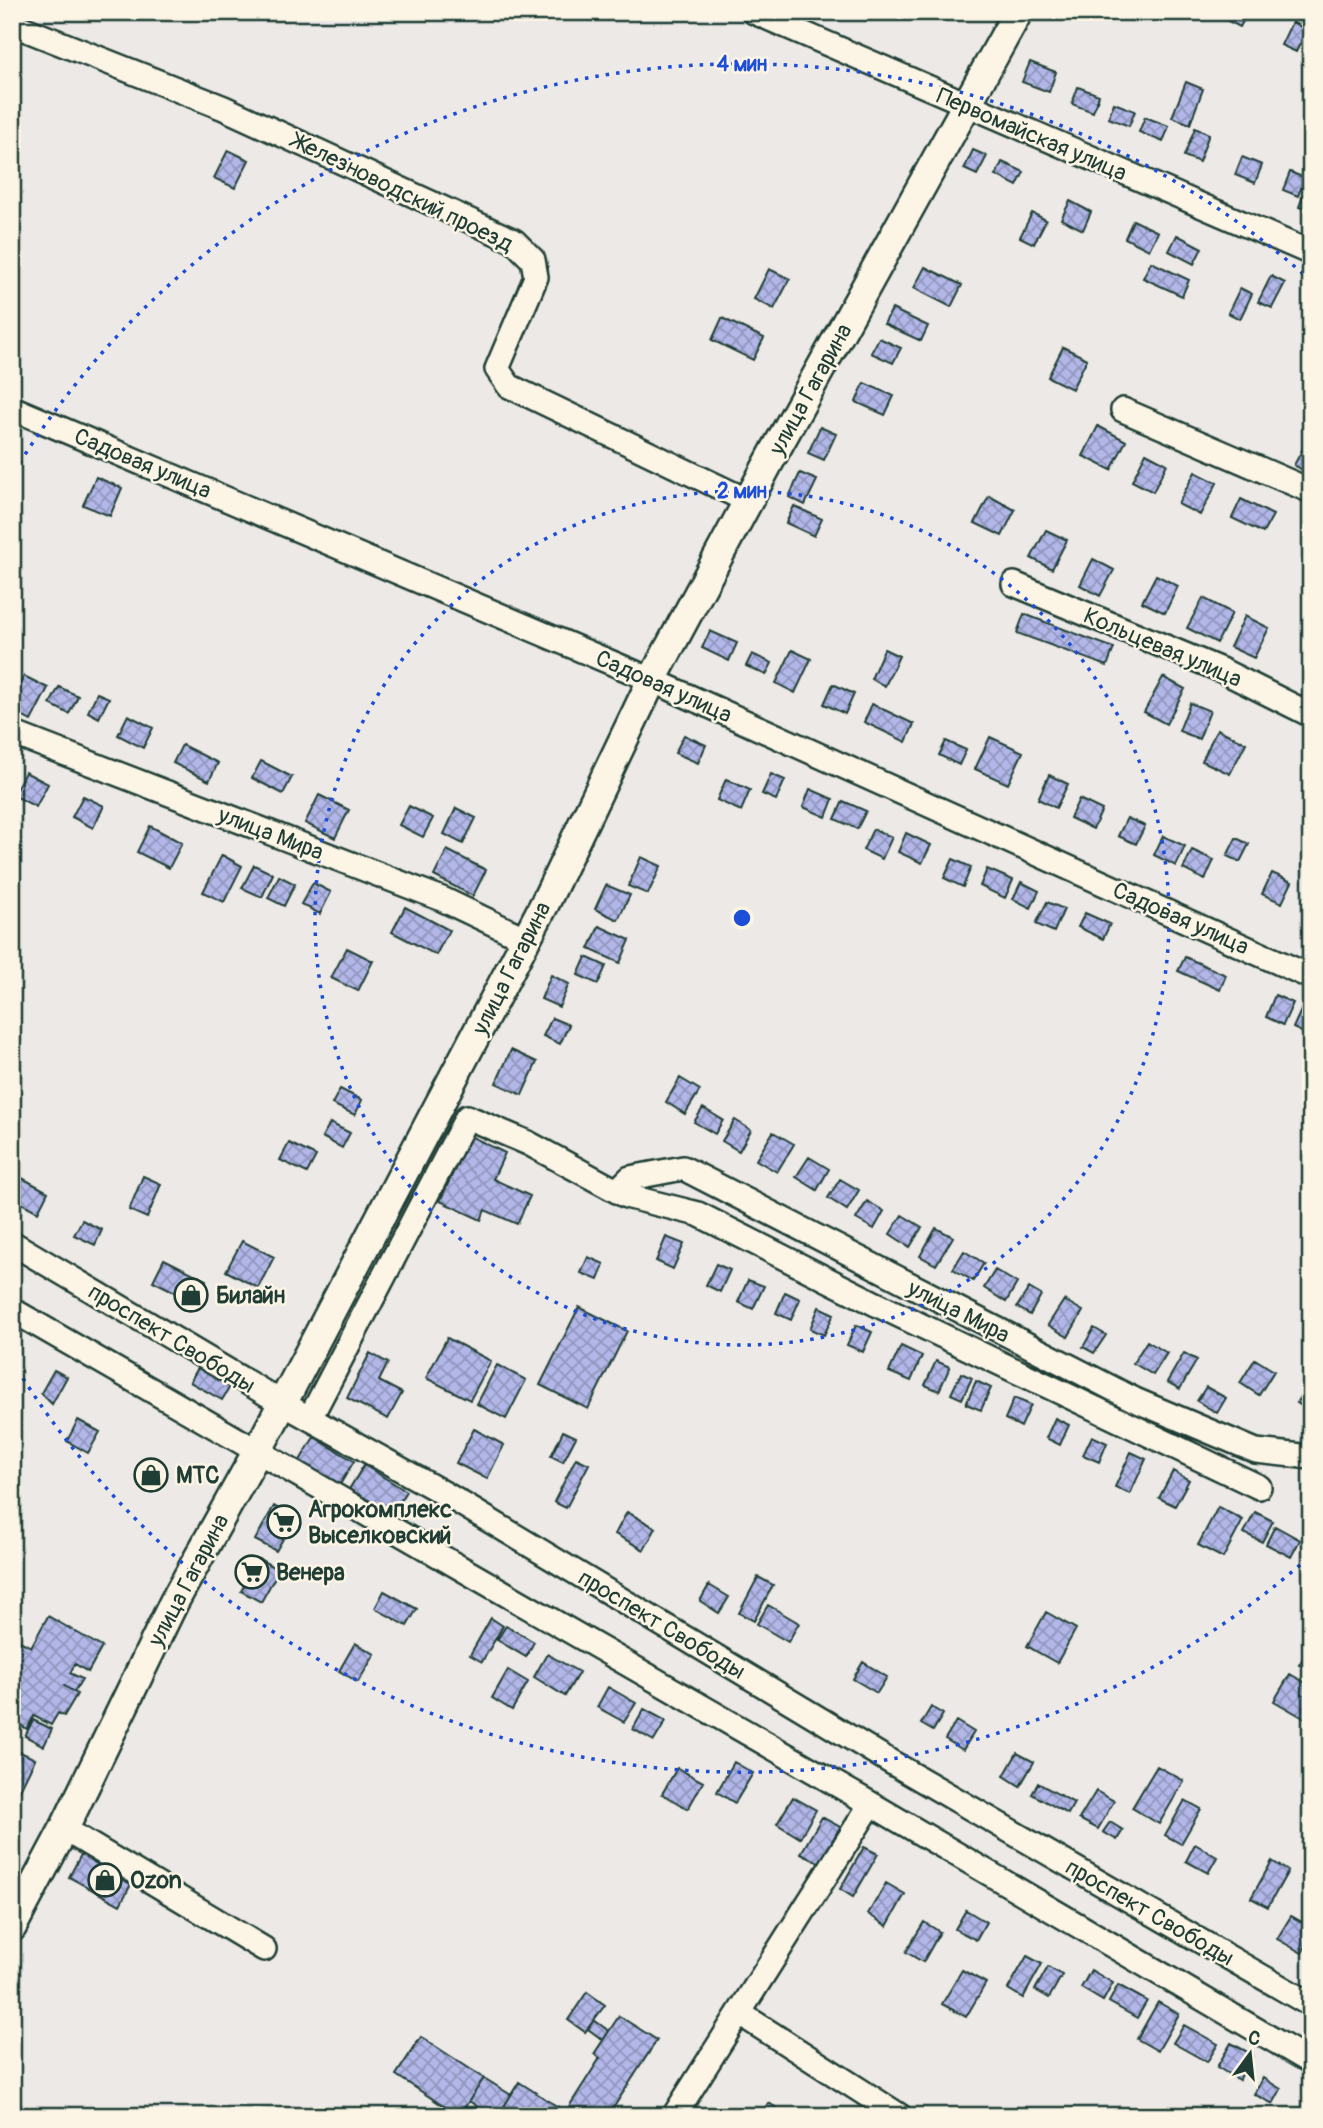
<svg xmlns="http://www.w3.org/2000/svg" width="1323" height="2128" font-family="Pangolin,sans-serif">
<defs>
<pattern id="building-cross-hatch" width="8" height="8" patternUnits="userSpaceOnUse" patternTransform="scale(1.75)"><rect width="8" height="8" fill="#b2b7e8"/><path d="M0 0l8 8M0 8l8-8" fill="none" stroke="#9096bd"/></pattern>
</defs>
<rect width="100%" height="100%" fill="#ede9e6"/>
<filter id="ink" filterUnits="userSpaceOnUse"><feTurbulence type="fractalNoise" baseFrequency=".0143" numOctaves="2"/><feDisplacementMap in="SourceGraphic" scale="14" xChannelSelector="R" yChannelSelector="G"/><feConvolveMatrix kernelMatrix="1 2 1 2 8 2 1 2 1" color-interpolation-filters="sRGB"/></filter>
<g filter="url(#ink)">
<path fill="url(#building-cross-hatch)" stroke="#1f3d34" stroke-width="2" d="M1227,12h21l-8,15 -16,-8z
M1292,22l15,8 -11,22 -15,-7z
M1030,62l26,10 -7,20 -27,-10z
M1186,82l17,7 -13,35 -18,-7z
M1078,87l21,8 -6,17 -21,-8z
M1114,103l21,8 -6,15 -21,-8z
M1145,117l24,9 -6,16 -24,-10z
M1195,128l14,6 -10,28 -15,-6z
M228,150l21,10 -14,28 -21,-10z
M973,150l14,6 -10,19 -13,-6z
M1242,157l20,8 -7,18 -20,-8z
M1002,162l22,10 -7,14 -21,-11z
M1290,172l15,6 -7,18 -15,-6z
M1308,183l3,1v28l-12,-5z
M1070,201l21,11 -8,18 -22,-11z
M1032,213l14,7 -12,24 -14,-7z
M1133,220l25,12 -9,18 -24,-12z
M1177,235l25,13 -8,16 -25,-13z
M1151,262l38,18 -7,16 -39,-18z
M925,267l37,18 -11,22 -37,-19z
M769,269l21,10 -16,30 -20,-10z
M1271,276l14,7 -13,25 -14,-6z
M1240,288l12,6 -12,25 -12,-6z
M892,309l36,17 -7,15 -37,-17z
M722,318l42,20 -11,22 -41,-20z
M879,338l22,10 -8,15 -22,-10z
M1063,347l24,12 -15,30 -24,-12z
M864,383l30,13 -9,19 -29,-13z
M1098,426l28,15 -15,29 -28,-14z
M820,427l16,7 -12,26 -16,-7z
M1307,441l4,2 -1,31 -16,-9z
M1146,453l21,11 -14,28 -21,-11z
M1195,472l22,11 -17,32 -22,-11z
M800,473l17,7 -12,25 -16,-8z
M96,477l26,11 -12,28 -27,-11z
M989,496l26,14 -13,26 -27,-13z
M1241,499l32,16 -10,18 -31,-15z
M794,506l28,13 -8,17 -28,-13z
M1046,530l21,10 -15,29 -21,-11z
M1093,559l21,11 -14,26 -20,-11z
M1156,575l22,11 -13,27 -23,-11z
M1203,598l29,15 -15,30 -30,-15z
M1024,614l90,34 -7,18 -90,-33z
M1245,616l24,12 -15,30 -24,-11z
M710,631l27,12 -8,18 -27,-13z
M884,649l15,7 -14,30 -14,-7z
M792,650l19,9 -16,34 -19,-10z
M752,654l20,9 -6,12 -20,-9z
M24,676l24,12 -17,33 -19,-10v-12z
M1163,677l22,12 -19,35 -22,-12z
M833,684l21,10 -9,20 -21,-10z
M59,687l19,9 -9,18 -19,-10z
M97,693l12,5 -10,20 -11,-6z
M1190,703l20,8 -11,28 -20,-8z
M872,704l42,20 -8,18 -42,-20z
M128,715l25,13 -10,20 -25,-13z
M1217,729l29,14 -16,31 -28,-13z
M684,735l22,10 -8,18 -23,-10z
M990,737l33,15 -15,32 -33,-15z
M946,741l20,9 -7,15 -20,-10z
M182,745l36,18 -9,18 -36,-18z
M261,761l31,16 -9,17 -31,-16z
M25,772l23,12 -12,23 -23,-12z
M771,774l14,6 -9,20 -14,-6z
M1049,775l19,9 -12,24 -18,-9z
M726,779l24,11 -9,21 -24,-11z
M810,789l23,10 -7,18 -23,-10z
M319,795l30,15 -14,28 -30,-15z
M83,796l21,10 -11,22 -21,-11z
M1079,799l23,11 -9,19 -23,-11z
M843,801l23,10 -9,18 -22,-10z
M409,806l24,12 -10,19 -24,-12z
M456,808l20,10 -13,26 -19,-10z
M1127,818l18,8 -9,18 -18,-8z
M150,826l32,17 -13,25 -32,-16z
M873,829l19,8 -10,22 -19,-9z
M906,833l25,12 -9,18 -24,-11z
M1163,836l22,10 -9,20 -22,-11z
M1236,838l13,6 -9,18 -13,-6z
M447,850l39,20 -13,26 -39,-20z
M1192,850l22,10 -9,20 -22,-11z
M222,855l20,11 -18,36 -21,-10z
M641,857l20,9 -13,28 -20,-8z
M953,859l18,8 -8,20 -19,-9z
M254,865l19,9 -11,23 -20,-9z
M987,869l26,11 -8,18 -25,-12z
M1272,873l20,9 -10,21 -20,-9z
M279,876l16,8 -11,22 -16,-8z
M1021,882l18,9 -8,17 -18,-9z
M313,883l18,9 -11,22 -19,-10z
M606,885l24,10 -12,25 -23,-11z
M1047,902l17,7 -10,23 -18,-8z
M405,907l44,23 -13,25 -44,-23z
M1085,913l25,11 -7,15 -25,-12z
M599,926l31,14 -10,23 -31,-14z
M347,948l26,13 -15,30 -27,-13z
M586,957l20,9 -8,18 -20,-9z
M1185,957l41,18 -6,15 -42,-19z
M551,975l18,9 -10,23 -18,-8z
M1275,995l18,8 -10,22 -17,-8z
M1302,1008l9,4v17l-3,6 -15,-7z
M552,1018l17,7 -9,19 -17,-8z
M511,1050l26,12 -15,33 -26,-12z
M680,1078l20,12 -15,24 -19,-12z
M340,1089l22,11 -7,15 -23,-11z
M703,1108l20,12 -8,14 -21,-12z
M735,1120l16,10 -12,21 -17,-10z
M330,1123l20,10 -8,15 -20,-11z
M773,1132l21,12 -17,28 -21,-12z
M470,1136l35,17 -12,26 37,17 -13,28 -32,-14 -4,10 -41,-19z
M289,1143l27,13 -9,17 -27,-13z
M809,1157l20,12 -12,21 -21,-13z
M143,1176l18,8 -14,34 -18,-8z
M22,1178l26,14 -10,20 -26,-14z
M840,1179l19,11 -12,20 -19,-12z
M867,1201l17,10 -10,18 -18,-10z
M902,1215l20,12 -12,20 -20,-13z
M82,1220l20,10 -7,15 -21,-10z
M936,1228l17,9 -17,28 -16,-9z
M666,1237l18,7 -11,25 -17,-8z
M242,1241l32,16 -16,31 -32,-17z
M964,1251l20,12 -11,18 -20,-12z
M588,1257l16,7 -6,16 -17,-7z
M164,1259l42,21 -11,22 -42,-21z
M716,1264l14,6 -10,22 -14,-7z
M995,1270l22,13 -11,19 -22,-14z
M748,1280l16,6 -11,23 -15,-7z
M1029,1288l12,7 -11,20 -13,-8z
M785,1292l15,7 -9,21 -15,-7z
M1064,1300l19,11 -15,26 -20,-12z
M579,1307l48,24 -39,78 -48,-24z
M819,1307l15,7 -10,21 -14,-6z
M856,1325l16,7 -9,20 -16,-7z
M1094,1328l12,7 -12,18 -11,-6z
M447,1338l44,23 -21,39 -44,-22z
M1147,1341l20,12 -14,22 -20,-12z
M901,1346l21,10 -11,25 -22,-9z
M370,1353l18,10 -9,18 23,12 -14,26 -41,-21z
M1184,1353l13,7 -17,29 -13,-7z
M1255,1359l19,12 -15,24 -19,-12z
M936,1361l14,6 -11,24 -14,-6z
M497,1365l29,15 -20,39 -29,-15z
M199,1366l32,19 -9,15 -32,-18z
M54,1370l13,7 -15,27 -11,-11z
M961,1373l11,5 -10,21 -11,-5z
M976,1381l15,7 -10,22 -15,-6z
M1311,1381v31l-14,-9z
M1206,1387l20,11 -9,15 -20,-12z
M1014,1398l17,7 -10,22 -16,-8z
M1055,1418l14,7 -9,20 -14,-7z
M78,1420l22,12 -12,21 -21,-12z
M474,1429l30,16 -17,34 -31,-16z
M563,1431l13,6 -13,25 -12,-6z
M1092,1436l15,7 -8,19 -16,-7z
M314,1437l40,24 -16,27 -40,-24z
M1131,1452l15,7 -16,35 -15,-7z
M576,1458l13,6 -23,44 -12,-6z
M364,1465l42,26 -18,30 -43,-25z
M1173,1471l16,9 -14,26 -16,-8z
M274,1506l21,12 -19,33 -21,-11z
M1218,1507l25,13 -20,38 -25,-13z
M627,1512l29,16 -12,22 -29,-16z
M1255,1512l18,9 -11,21 -18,-9z
M1275,1526l25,14 -9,17 -25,-13z
M259,1559l20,11 -18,32 -20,-11z
M758,1577l15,8 -19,36 -15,-8z
M709,1585l20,12 -10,16 -19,-12z
M384,1591l33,18 -10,17 -32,-18z
M768,1605l31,18 -11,19 -31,-18z
M1046,1612l30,17 -19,34 -30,-17z
M48,1616l54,31 -14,25 -13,-8 -5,9 12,6 -8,13 -11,-7 14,9 -13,22 -6,-3 -7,12 -17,-9 -7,13 -15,-9v-70l6,-10 13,7z
M491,1618l12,8 -21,36 -12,-7z
M506,1626l28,16 -8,15 -29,-17z
M355,1643l20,11 -17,28 -19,-11z
M1311,1645v27l-12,-7z
M547,1654l32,18 -14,24 -31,-19z
M863,1662l24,15 -10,16 -24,-14z
M508,1670l20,12 -16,28 -20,-12z
M1290,1674l21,12v28l-4,6 -33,-19z
M608,1687l28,16 -12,19 -27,-15z
M931,1707l12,7 -10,17 -12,-7z
M644,1709l22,12 -12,20 -21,-12z
M33,1720l19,9 -8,17 -19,-10z
M956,1721l18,11 -11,18 -18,-11z
M12,1748l23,11 -20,41 -3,-1z
M1017,1753l17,9 -14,24 -16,-10z
M734,1762l19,11 -18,30 -18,-11z
M1157,1766l27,15 -25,43 -27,-16z
M677,1768l26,14 -15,27 -26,-15z
M1038,1783l36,20 -6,11 -36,-20z
M1096,1791l18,10 -16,28 -19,-10z
M793,1797l23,13 -16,28 -23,-14z
M1185,1800l16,9 -20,35 -16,-9z
M822,1817l18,10 -20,36 -19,-10z
M1110,1822l13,8 -6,10 -14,-8z
M1195,1844l22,13 -9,16 -22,-12z
M864,1847l14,7 -25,43 -13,-8z
M84,1849l51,28 -15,28 -51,-28z
M1272,1861l16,10 -20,36 -17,-9z
M886,1883l19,11 -18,32 -19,-12z
M966,1910l20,12 -10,18 -21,-11z
M1291,1916l20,11v10l-9,16 -25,-14z
M924,1922l16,10 -17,30 -17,-10z
M1027,1956l15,8 -19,34 -15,-9z
M1048,1967l14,8 -13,23 -14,-8z
M962,1970l24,13 -20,34 -24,-13z
M1091,1970l22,13 -10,18 -22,-13z
M1118,1985l29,16 -10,17 -28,-16z
M587,1992l18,13 -20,27 -17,-12z
M1158,2002l21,12 -21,37 -21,-12z
M619,2016l38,24 -49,76h-45l37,-58 -6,-4z
M594,2020l15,11 -6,9 -15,-11z
M1184,2025l34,19 -11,18 -34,-19z
M421,2037l63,41 -25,38 -63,-41z
M1231,2043l22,12 -14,25 -22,-13z
M484,2078l27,17 -13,21h-6l-23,-15z
M1263,2078l18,11 -8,15 -19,-10z
M519,2082l47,30 -3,4h-65z
M769,2103l20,13h-29z"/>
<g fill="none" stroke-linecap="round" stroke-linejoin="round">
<defs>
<path id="minor" d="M754,12l557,241
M1308,12l3,1
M12,24l212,84 290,133 19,19 3,17 -39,92 12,17 239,115
M12,408l640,272 659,297
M1123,410l188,81
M1014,584l207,86 90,45
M12,733l430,166 84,40
M617,1191l13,-13 53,-10 452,232 121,51 55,6
M12,1243l270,160 165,92 444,267 420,243
M12,1310l859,494 440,258
M310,1418l157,-301 61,26 98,53 72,18 178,90 383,183
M871,1804l-132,209 161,103
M64,1829l200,120
M12,2115l2,1
M674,2116l65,-103"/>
<path id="major" d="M12,1927l52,-98 110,-227 83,-150 288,-549 107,-223 123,-229 243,-439"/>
</defs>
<use href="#minor" stroke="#1f3d34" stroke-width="28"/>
<use href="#major" stroke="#1f3d34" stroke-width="33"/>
<use href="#minor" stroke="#fcf5e5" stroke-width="23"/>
<use href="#major" stroke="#fcf5e5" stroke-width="28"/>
</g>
</g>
<g fill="none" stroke="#1d4ed8" stroke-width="3.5" stroke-dasharray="3.5 7">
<circle cx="742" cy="918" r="427"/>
<path d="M1308 1558A854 854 0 0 1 14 1364M14 472A854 854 0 0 1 1308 278"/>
</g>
<defs>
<symbol id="shop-ring" viewBox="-11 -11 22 22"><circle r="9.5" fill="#fcf5e5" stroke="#1f3d34" stroke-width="1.5"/><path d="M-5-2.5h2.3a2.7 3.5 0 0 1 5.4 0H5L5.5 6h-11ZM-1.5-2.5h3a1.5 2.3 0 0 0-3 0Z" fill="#1f3d34"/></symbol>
<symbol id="supermarket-ring" viewBox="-11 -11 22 22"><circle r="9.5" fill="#fcf5e5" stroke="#1f3d34" stroke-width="1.5"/><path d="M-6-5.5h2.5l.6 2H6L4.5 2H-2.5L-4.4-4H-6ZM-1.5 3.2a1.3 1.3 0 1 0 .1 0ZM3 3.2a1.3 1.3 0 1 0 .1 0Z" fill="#1f3d34"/></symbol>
</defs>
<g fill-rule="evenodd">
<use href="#shop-ring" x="172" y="1276" width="38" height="38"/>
<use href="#shop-ring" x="132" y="1456" width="38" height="38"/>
<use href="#supermarket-ring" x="265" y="1503" width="38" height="38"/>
<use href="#supermarket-ring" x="233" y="1553" width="38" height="38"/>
<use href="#shop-ring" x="86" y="1861" width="38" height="38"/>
</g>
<g text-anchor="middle" stroke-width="5" stroke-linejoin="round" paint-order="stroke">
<g font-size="23" fill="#1f3d34" stroke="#fcf5e5">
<text transform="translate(1032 134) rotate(23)" y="8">Первомайская улица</text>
<text transform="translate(403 192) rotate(26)" y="8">Железноводский проезд</text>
<text transform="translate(810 389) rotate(-61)" y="8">улица Гагарина</text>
<text transform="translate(143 463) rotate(23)" y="8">Садовая улица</text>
<text transform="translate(1163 647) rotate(23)" y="8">Кольцевая улица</text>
<text transform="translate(664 686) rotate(24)" y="8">Садовая улица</text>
<text transform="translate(271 833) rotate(21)" y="8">улица Мира</text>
<text transform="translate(1181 918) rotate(24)" y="8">Садовая улица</text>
<text transform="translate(511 968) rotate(-63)" y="8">улица Гагарина</text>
<text transform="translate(959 1311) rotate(27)" y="8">улица Мира</text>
<text transform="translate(172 1338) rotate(31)" y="8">проспект Свободы</text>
<text transform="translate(188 1580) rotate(-62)" y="8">улица Гагарина</text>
<text transform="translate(662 1624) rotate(31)" y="8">проспект Свободы</text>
<text transform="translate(1150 1912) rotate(30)" y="8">проспект Свободы</text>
</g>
<g font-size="23" font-weight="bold" fill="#1f3d34" stroke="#fcf5e5" text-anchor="start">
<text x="216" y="1303">Билайн</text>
<text x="176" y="1483">МТС</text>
<text x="308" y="1517">Агрокомплекс<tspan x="308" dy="26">Выселковский</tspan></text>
<text x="276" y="1580">Венера</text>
<text x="130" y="1888">Ozon</text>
</g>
</g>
<circle cx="742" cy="918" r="10" fill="#1d4ed8" stroke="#fcf5e5" stroke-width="3.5"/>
<g font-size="21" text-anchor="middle" font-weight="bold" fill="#1d4ed8" stroke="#fcf5e5" stroke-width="5" stroke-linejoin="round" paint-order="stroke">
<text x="742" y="71">4 мин</text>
<text x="742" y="498">2 мин</text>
</g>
<rect width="1323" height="2128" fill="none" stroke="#fcf5e5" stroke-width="42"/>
<rect x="21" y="21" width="1281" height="2086" fill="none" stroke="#1f3d34" stroke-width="2.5" filter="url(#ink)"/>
<g transform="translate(1250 2054) rotate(15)" stroke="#fcf5e5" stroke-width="5" paint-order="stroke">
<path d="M0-5L12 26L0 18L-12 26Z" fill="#1f3d34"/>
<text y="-10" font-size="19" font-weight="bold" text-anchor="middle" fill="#1f3d34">С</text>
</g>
</svg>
